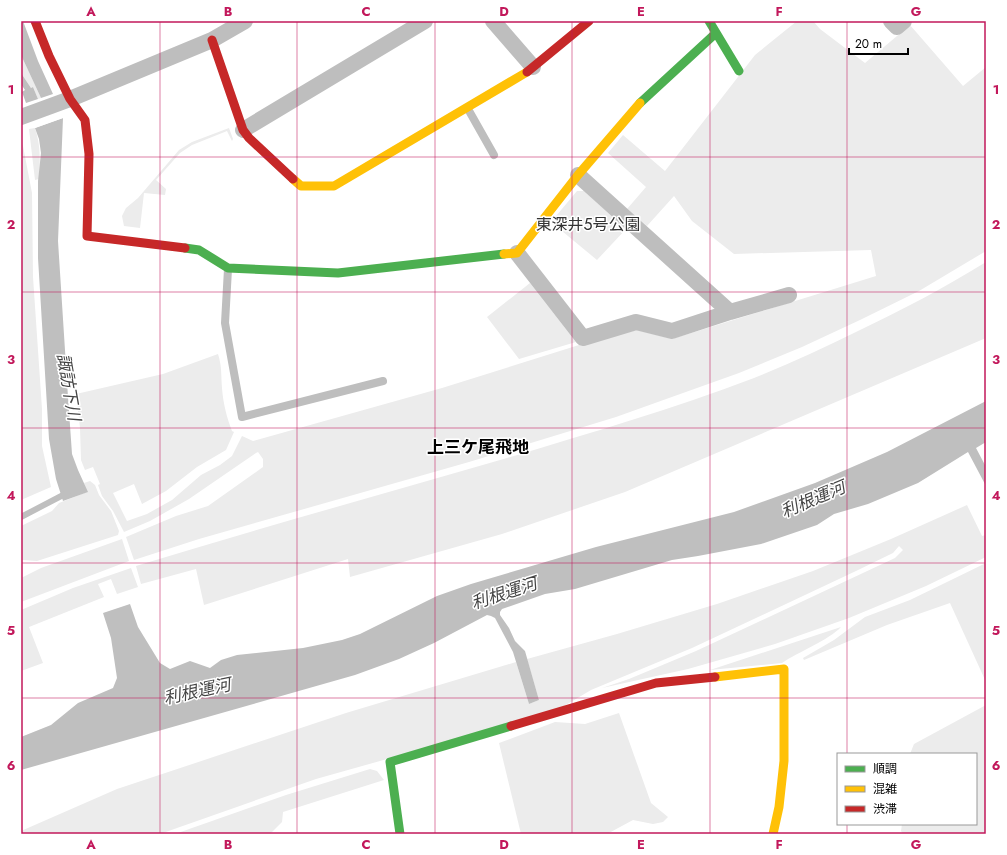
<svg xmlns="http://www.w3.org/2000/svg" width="1007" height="855" font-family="Jost,'Noto Sans JP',sans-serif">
<rect width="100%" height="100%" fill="#fff"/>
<path fill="#ececec" d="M797,21h16l7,8 45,34 45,-38 53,61 23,-19v184l-67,40 -59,29 -58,27 -63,26 -70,25 -53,19 -147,45 -270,77 -65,21 -8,-23 50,-21 32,-10 55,-39v-8l-5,-7 -2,1 -67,46 -39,22 -26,11 -11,-21 -11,-15 -4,-11 2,-1 -7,-17 -8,3 -4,-10 -1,-32 -4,-34 87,-20 55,-20c4,12 3,22 4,34 1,15 5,30 10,43l2,1 -8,18 -29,17 -31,24 -24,13 -8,-20 -21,9 14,28 20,-7 25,-14 29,-25 19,-10 12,-9 10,-20 11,5 189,-53 137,-43 58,-15 35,9 204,-63 -5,-26 -137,4 -42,-33 -18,-25 -27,30 -20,-17 19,-22 -38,-34 15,-18 42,36 90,-116z
M21,57h1l19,41 -3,1 -5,-12 -2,1 -10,-15z
M35,128c6,19 5,32 4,51l-4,1 -6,-51z
M229,128l4,11 -1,2 -5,-10 -35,14 -12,8 -24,27 10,9 -1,6 -21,-2 -4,35 -16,-2 -2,-10 4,-8 12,-10 41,-48 13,-8z
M21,142l2,4 9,47 1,84 9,132v37l9,41 -30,13z
M577,191h7l42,38 -29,31 -46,-38z
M986,262v76l-361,154 -123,42 -152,43 -2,-18 -144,46 -8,-36 -55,15 -5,-18c123,-38 248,-72 371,-108 83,-25 166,-49 247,-80 35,-14 70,-30 104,-47 44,-21 86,-43 128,-69z
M530,283l46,59 -57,17 -32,-42z
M90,481l5,4 4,10 12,16 8,20 -1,4 -81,26 -14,-1 -2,1v-35l31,-15 7,-8 28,-11 -3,-9z
M967,505l15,31 4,-1v22l-60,29 -77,32 -74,26 -87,25 -86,19 27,-9 67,-28 199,-93 8,-8 -4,-4 -6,7 -37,18 -164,77 -101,42 -37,22 -238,67 -156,55h-139v-3l96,-42 229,-76 170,-51 13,42 10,-4 -12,-41 90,-25 100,-30 96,-33 78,-32z
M122,539l7,22 -108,41v-24l20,-10z
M986,563v119l-36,-79 -63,22 -83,35 -1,-2 31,-18 31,-23 45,-17z
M131,568l7,19 -21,7 -6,-15 -13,5 6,13 -75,30 14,36 -22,8v-61l52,-22z
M841,627c-12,13 -43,25 -59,36l-72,7z
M986,705v129h-83l-2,-3 1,-7h74v-70h-66l4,-10z
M619,713l32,90 17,14 -5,5 -10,2 -20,-4 -26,14h-86l-22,-91 56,-21 30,2z
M370,769l7,2 7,9 -101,32 -1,10 -12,12h-95l111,-39z"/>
<path fill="#bfbfbf" d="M21,21h2l15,40 15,33 -12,4 -20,-43z
M21,73l10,15 2,-1 5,12 -12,4 -4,-11 3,-2 -4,-6z
M63,118l-5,123 10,156 4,57 6,16 10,22 -25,9 -7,-22 -7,-40 -11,-181v-77l3,-28 -2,-14 -4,-11z
M986,401v41l-10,6 10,19v19l-18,-34 -50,31 -50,21 -34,10 -17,11 -56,19 -63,12 -26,4 -97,29 -30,5 -43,15 -2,3v3l9,13 6,13 10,10 14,49 -10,4 -16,-52 -18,-34 -4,-2 -4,-1 -53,28 -35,16 -44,16 -334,95v-33l30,-12 27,-22 35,-15 4,-10 -6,-40 -8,-25 27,-9 8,23 22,36 10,6 20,-8 20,7 11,-8 16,-5 66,-7 39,-8 18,-6 77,-38 34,-12 125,-37 138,-35 81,-29 72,-31z"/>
<path fill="#fff" d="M62,116l1,2 -28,10 -1,-2z"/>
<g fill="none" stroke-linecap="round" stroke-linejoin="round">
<path stroke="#bfbfbf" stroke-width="6" d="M21,517l46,-24"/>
<path stroke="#bebebe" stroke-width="8" d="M468,109l26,46
M228,269l-3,54 17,94 141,-36"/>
<path stroke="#bebebe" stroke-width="16" d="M493,21l40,46
M891,21l6,6 7,-6
M21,117l49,-18 142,-59 33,-19
M243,130l182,-109
M578,175l152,137
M517,253l66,85 53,-16 36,9 58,-19 59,-17"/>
<path stroke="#4caf50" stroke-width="9" d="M709,21l30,50
M640,103l76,-70
M185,248l14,2 29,18 110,5 166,-19
M400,834l-10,-72 121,-36"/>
<path stroke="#ffc107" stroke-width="9" d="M293,179l8,7h33l193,-114
M504,254l13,-1 61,-78 62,-72
M715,677l69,-8v92l-5,46 -6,27"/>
<path stroke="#c62828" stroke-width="9" d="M35,21l14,35 21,43 15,21 4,34 -2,82 98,12
M212,40l31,90 6,8 44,41
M527,72l62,-51
M511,726l145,-43 59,-6"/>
</g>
<path fill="none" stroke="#c2185b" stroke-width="1" stroke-opacity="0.55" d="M160,21v813M297,21v813M435,21v813M572,21v813M710,21v813M847,21v733M21,157h965M21,292h965M21,428h965M21,563h965M21,698h965M847,824v10"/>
<g text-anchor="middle" stroke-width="3" stroke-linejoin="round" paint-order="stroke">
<g font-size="16" fill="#333" stroke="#fff">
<text x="588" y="230">東深井5号公園</text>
</g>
<g font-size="17" font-style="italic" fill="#444" stroke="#fff">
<text transform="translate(69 387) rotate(80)" y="6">諏訪下川</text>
<text transform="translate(813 499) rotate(-23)" y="6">利根運河</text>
<text transform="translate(504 593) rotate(-18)" y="6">利根運河</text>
<text transform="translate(197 691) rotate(-12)" y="6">利根運河</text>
</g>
<g font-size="17" font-weight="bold" fill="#000" stroke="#fff">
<text x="478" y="453">上三ケ尾飛地</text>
</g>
</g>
<rect width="1007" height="855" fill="none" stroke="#ffffff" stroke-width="44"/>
<rect x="837" y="753" width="140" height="72" fill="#ffffff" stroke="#999999"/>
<rect x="845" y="766" width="20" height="6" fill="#4caf50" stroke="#999999"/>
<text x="873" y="773" font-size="12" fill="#000000">順調</text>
<rect x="845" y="786" width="20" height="6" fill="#ffc107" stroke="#999999"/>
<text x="873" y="793" font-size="12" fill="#000000">混雑</text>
<rect x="845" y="806" width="20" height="6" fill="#c62828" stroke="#999999"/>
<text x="873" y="813" font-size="12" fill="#000000">渋滞</text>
<path d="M849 48v6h59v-6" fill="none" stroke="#000000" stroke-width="2"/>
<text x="855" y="48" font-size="12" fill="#000000" stroke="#ffffff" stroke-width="3" paint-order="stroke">20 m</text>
<rect x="22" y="22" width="963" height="811" fill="none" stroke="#c2185b" stroke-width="1.5"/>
<g font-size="13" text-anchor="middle" font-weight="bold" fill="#c2185b">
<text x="91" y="16">A</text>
<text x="228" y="16">B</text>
<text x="366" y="16">C</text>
<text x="504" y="16">D</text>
<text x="641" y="16">E</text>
<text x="779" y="16">F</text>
<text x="916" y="16">G</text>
<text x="11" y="94">1</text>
<text x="996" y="94">1</text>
<text x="11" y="229">2</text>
<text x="996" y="229">2</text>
<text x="11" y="364">3</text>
<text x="996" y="364">3</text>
<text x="11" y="500">4</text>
<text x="996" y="500">4</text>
<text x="11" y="635">5</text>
<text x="996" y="635">5</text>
<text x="11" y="770">6</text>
<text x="996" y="770">6</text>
<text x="91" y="849">A</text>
<text x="228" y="849">B</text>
<text x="366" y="849">C</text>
<text x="504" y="849">D</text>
<text x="641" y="849">E</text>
<text x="779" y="849">F</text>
<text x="916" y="849">G</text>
</g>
</svg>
